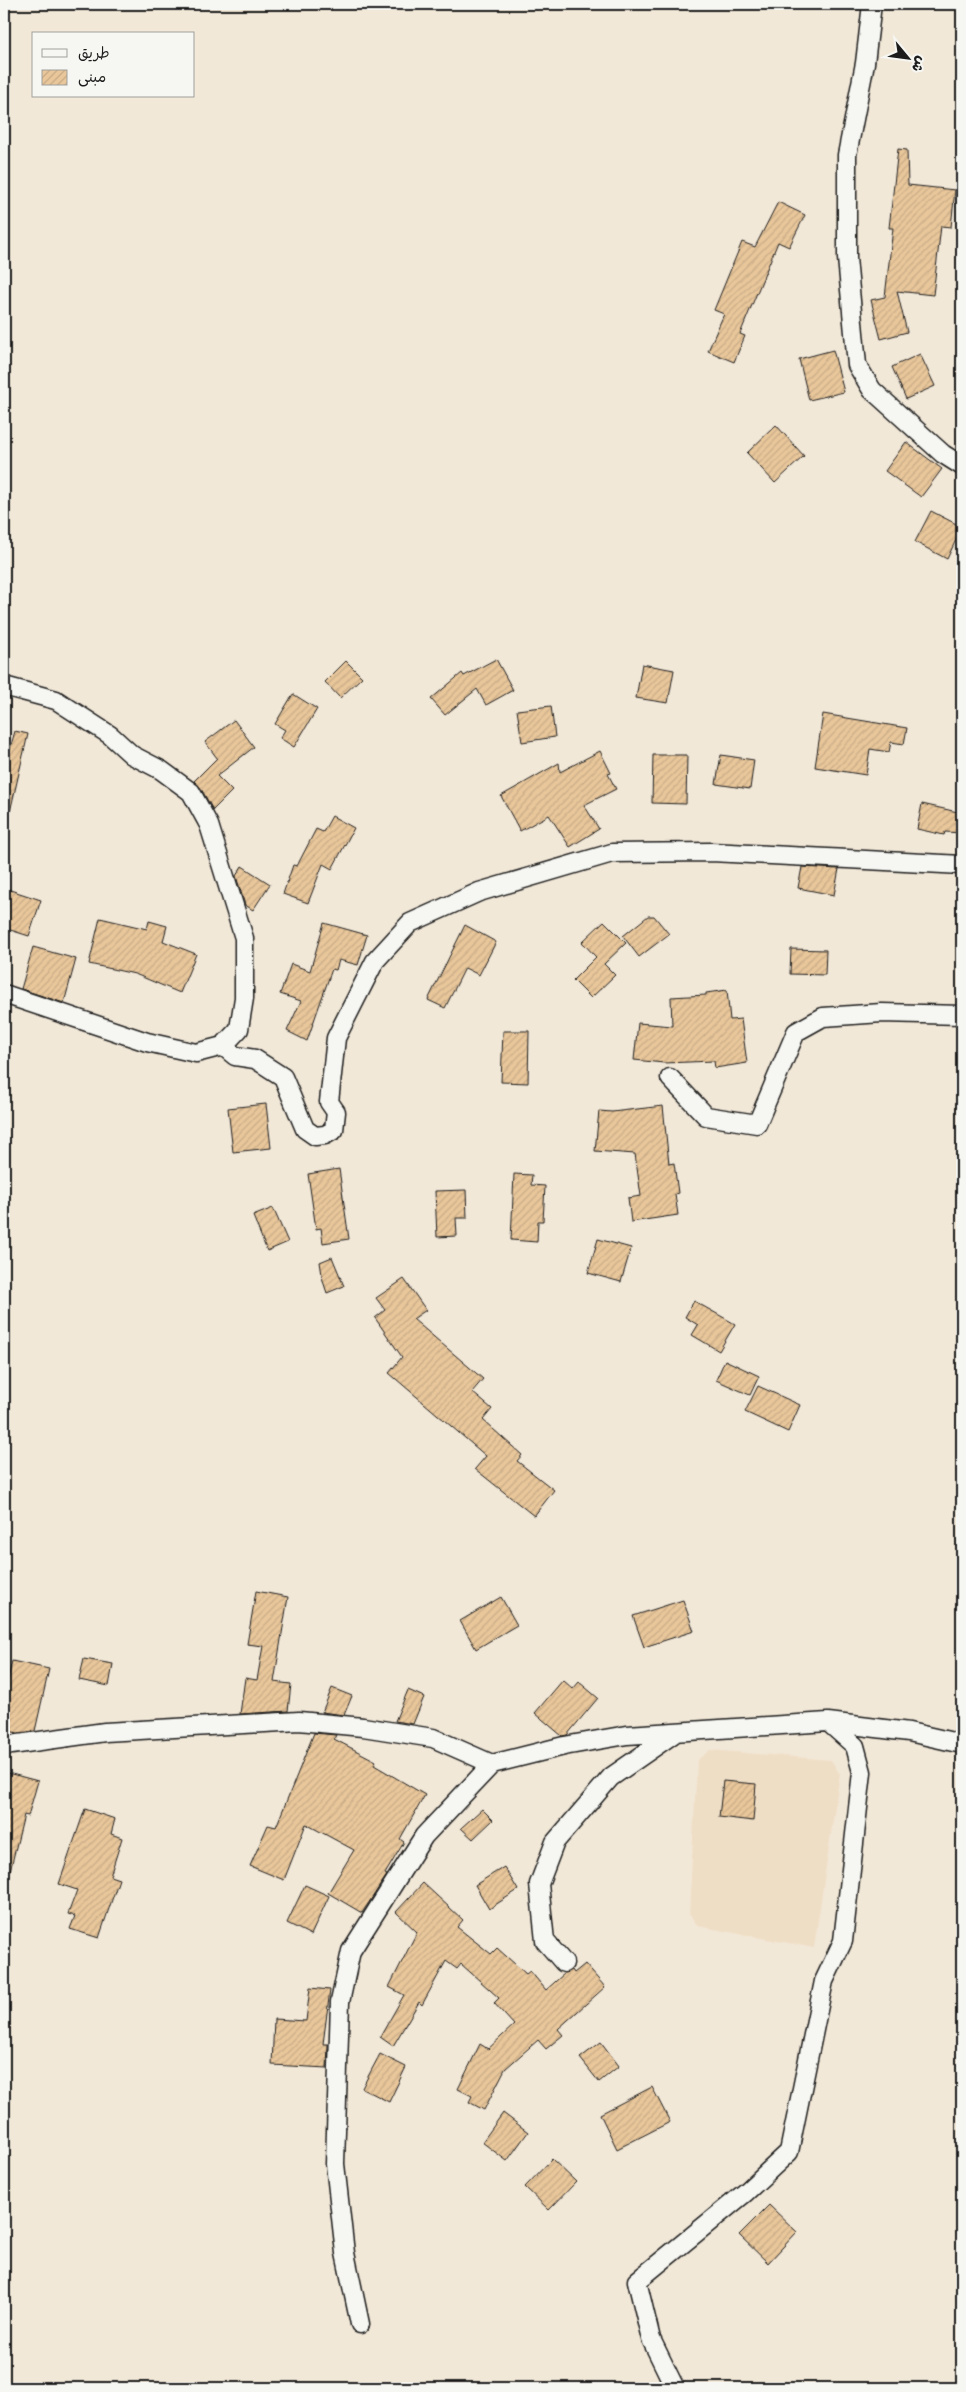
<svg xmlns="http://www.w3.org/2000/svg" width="966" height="2392" font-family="Delius,'Playpen Sans Arabic',sans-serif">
<defs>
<pattern id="building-hatch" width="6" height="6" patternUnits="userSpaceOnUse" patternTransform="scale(1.25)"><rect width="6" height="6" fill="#e9c79b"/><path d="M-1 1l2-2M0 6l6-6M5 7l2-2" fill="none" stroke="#c7aa85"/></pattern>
</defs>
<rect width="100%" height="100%" fill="#f2e8d8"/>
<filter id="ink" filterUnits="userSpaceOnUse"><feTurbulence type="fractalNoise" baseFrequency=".02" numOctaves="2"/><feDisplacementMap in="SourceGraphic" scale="10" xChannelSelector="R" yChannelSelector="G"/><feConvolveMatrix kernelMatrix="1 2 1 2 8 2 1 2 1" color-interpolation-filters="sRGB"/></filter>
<g filter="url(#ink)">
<path fill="#efdec6" d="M710,1750l121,10 9,14 -26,174 -117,-22 -8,-12 8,-154z"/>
<path fill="url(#building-hatch)" stroke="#1c1c1c" d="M898,149l9,1 1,35 47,5 -4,37 -10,-1 -8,69 -36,-4 10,41 -26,7 -10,-39 14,-3 8,-69h-4z
M778,202l27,13 -16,32 -11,-5 -38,92 5,2 -11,26 -26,-11 16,-37 -10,-4 28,-68 13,5z
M833,350l11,42 -35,8 -10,-41z
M920,354l15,32 -29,13 -14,-32z
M776,425l28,31 -29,27 -28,-30z
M906,442l36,27 -21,28 -36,-26z
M931,511l31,16 -15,32 -32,-17z
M496,659l17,31 -27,15 -9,-16 -32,26 -14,-16 31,-26 2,3z
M346,661l16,16 -22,21 -15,-16z
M642,664l32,6 -6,33 -32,-5z
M293,694l24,15 -23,38 -14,-9 5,-8 -10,-6z
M551,706l4,31 -33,5 -5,-32z
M823,714l84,14 -3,16 -13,-2 -2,10 -19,-3 -4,26 -51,-8z
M234,720l20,27 -37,29 15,15 -19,19 -13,-23 -6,-6 23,-23 -12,-16z
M15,731l13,3 -18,78 -6,-1v-49l2,1z
M600,751l11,22 -3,1 8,15 -32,16 15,24 -29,18 -21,-32 -29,16 -19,-35 58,-33 1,9z
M653,755h34l-1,49 -34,-1z
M721,755l33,5 -4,29 -34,-5z
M922,804l40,9v20l-17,-1 -1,3 -27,-6z
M332,816l22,12 -22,41 -9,-5 -15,39 -25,-9 10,-29 4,1 19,-37 7,3z
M242,866l28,18 -17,26 -8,-5 -9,-29z
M802,867l37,2 -5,26 -36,-7z
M4,888l37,12 -12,36 -25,-8z
M648,916h6l15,18 -30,23 -16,-21z
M100,918l47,11 2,-8 18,5 -4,15 33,13 -16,39 -45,-19 -46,-10z
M604,921l22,22 -22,21 11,11 -24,23 -18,-18 23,-23 -14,-15z
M324,923l43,12 -9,30 -19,-5 -3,10 -4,-1 -25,72 -20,-10 14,-30 -21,-7 11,-30 19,7z
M465,925l31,17 -17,33 -14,-7 -20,40 -17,-8z
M33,947l43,12 -12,44 -43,-14z
M791,949l35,1 -1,25 -35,-1z
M727,990l3,30 11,-1 6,44 -32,5 -1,-7 -50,2 -30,-3 4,-37 34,3 -1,-29 35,-2v-2z
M503,1031h26l-1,52 -27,-1z
M266,1104l5,44 -38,4 -5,-44z
M663,1106l6,58 5,-1 4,30 -3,1 3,21 -47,7 -3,-24 13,-2 -6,-42 -40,-3 4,-40 13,1z
M339,1169l10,70 -26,4 -2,-15 -5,1 -8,-55z
M514,1174l18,1 -1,10 14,1 -2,35h-5l-1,21 -26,-2z
M466,1190l1,28h-11l1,18 -20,1 -2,-46z
M273,1208l15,34 -21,9 -14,-35z
M598,1239l33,9 -10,34 -33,-9z
M332,1257l12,29 -17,7 -4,-12 -3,-19z
M404,1279l22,31 -13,9 70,60 -11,13 20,17 -9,11 39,35 -5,6 37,29 -20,26 -59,-47 11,-13 -97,-83 13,-16 -27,-39 10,-8 -9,-12z
M694,1301l41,23 -16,27 -27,-16 6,-10 -13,-8z
M725,1360l34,16 -9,19 -34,-15z
M758,1386l42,19 -12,27 -43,-20z
M256,1591l32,6 -14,85 17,2 -3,27 -48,3 5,-36 12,2 6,-34 -16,-2z
M501,1597l16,28 -41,24 -16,-28z
M683,1600l11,31 -50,16 -11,-31z
M84,1659l29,5 -4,22 -30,-6z
M12,1661l37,8 -14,62 -17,2 -14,-3v-32z
M563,1680l10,9 6,-7 19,16 -31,37 -5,1 -27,-23z
M332,1688l20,8 -8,19 -22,-3z
M408,1690l16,7 -11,27 -18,-3z
M314,1733l22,2 -2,4 42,22 -2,4 51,30 -25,44 4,3 -19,32 2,1 -25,38 -34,-20 26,-43 -48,-26 -22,56 -34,-14 18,-41 8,2z
M4,1772l34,9 -10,35 -4,-1 -15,60 -5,-1z
M723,1781l33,3 -3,37 -34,-4z
M85,1809l30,10 -4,15 11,4 -12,38 9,3 -20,59 -29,-9 5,-13 -7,-2 9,-24 -18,-6z
M482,1809l11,11 -20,19 -12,-11z
M504,1867l14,23 -29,19 -14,-24z
M423,1883l40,37 -6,7 34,27 6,-6 29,26 4,-3 16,19 19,-17 7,-3 2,3 11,-9 20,23 -47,42 5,6 -17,14 -8,-9 -33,29 -21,41 -15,-8 3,-6 -14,-7 22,-45 8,5 26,-24 -20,-22 5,-5 -38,-34 -4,5 -11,-8 -24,44 -3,-3 -26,44 -13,-9 24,-42 -15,-8 28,-55 -21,-20z
M305,1885l24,11 -18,39 -24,-12z
M310,1988l20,2 -7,54h5l-1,24 -55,-3 2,-46 32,2z
M601,2042l18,24 -20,16 -19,-24z
M380,2054l26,13 -17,35 -27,-14z
M652,2087l18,35 -53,27 -17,-35z
M503,2113l25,19 -21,29 -25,-19z
M552,2159l24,23 -27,28 -24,-23z
M769,2205l28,27 -29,31 -29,-28z"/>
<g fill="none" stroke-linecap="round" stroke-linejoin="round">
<defs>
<path id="street" d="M872,4l-7,59 -18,92v103l10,107 15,25 71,64 19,12
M4,686l52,14 54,35 22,20 29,15 30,22 18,33 35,113v60l-5,31 -16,17 -27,7 -49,-11 -143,-48
M223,1046l12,10 20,3 28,18 22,52 10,7 10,-1 9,-5 2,-18 -7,-10 7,-64 39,-77 35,-38 69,-31 133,-39 99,-1 251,13
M670,1078l36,38 51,8 39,-92 27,-15 59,-4 80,2
M828,1722l81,10 53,12
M4,1746l101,-14 194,-11 64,6 70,11 59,26 72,-18 63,-11 201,-13 27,24 7,26 -19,169 -19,40 -35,171 -43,40 -109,89 14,58 24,49
M564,1963l-19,-22 -6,-57 16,-42 56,-65 65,-45
M360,2324l-15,-71 -10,-89 5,-162 11,-51 73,-115 68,-72"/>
</defs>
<use href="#street" stroke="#1c1c1c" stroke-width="21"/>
<use href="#street" stroke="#f6f6f2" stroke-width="18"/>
</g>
</g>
<rect width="966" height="2392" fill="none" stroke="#f6f6f2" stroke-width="20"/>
<rect x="10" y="10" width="946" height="2372" fill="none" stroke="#1c1c1c" stroke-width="2" filter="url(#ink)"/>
<rect x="32" y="32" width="162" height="65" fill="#f6f6f2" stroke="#9f9f9c"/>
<rect x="42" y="49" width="25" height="8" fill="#f6f6f2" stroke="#9f9f9c"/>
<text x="78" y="58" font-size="15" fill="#1c1c1c">طريق</text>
<rect x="42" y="70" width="25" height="15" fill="url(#building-hatch)" stroke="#9f9f9c"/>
<text x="78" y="82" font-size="15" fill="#1c1c1c">مبنى</text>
<g transform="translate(908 58) rotate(119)" stroke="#f6f6f2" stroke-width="4" paint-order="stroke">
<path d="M0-4L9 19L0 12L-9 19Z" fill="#1c1c1c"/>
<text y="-8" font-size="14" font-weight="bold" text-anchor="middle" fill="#1c1c1c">ش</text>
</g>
</svg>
